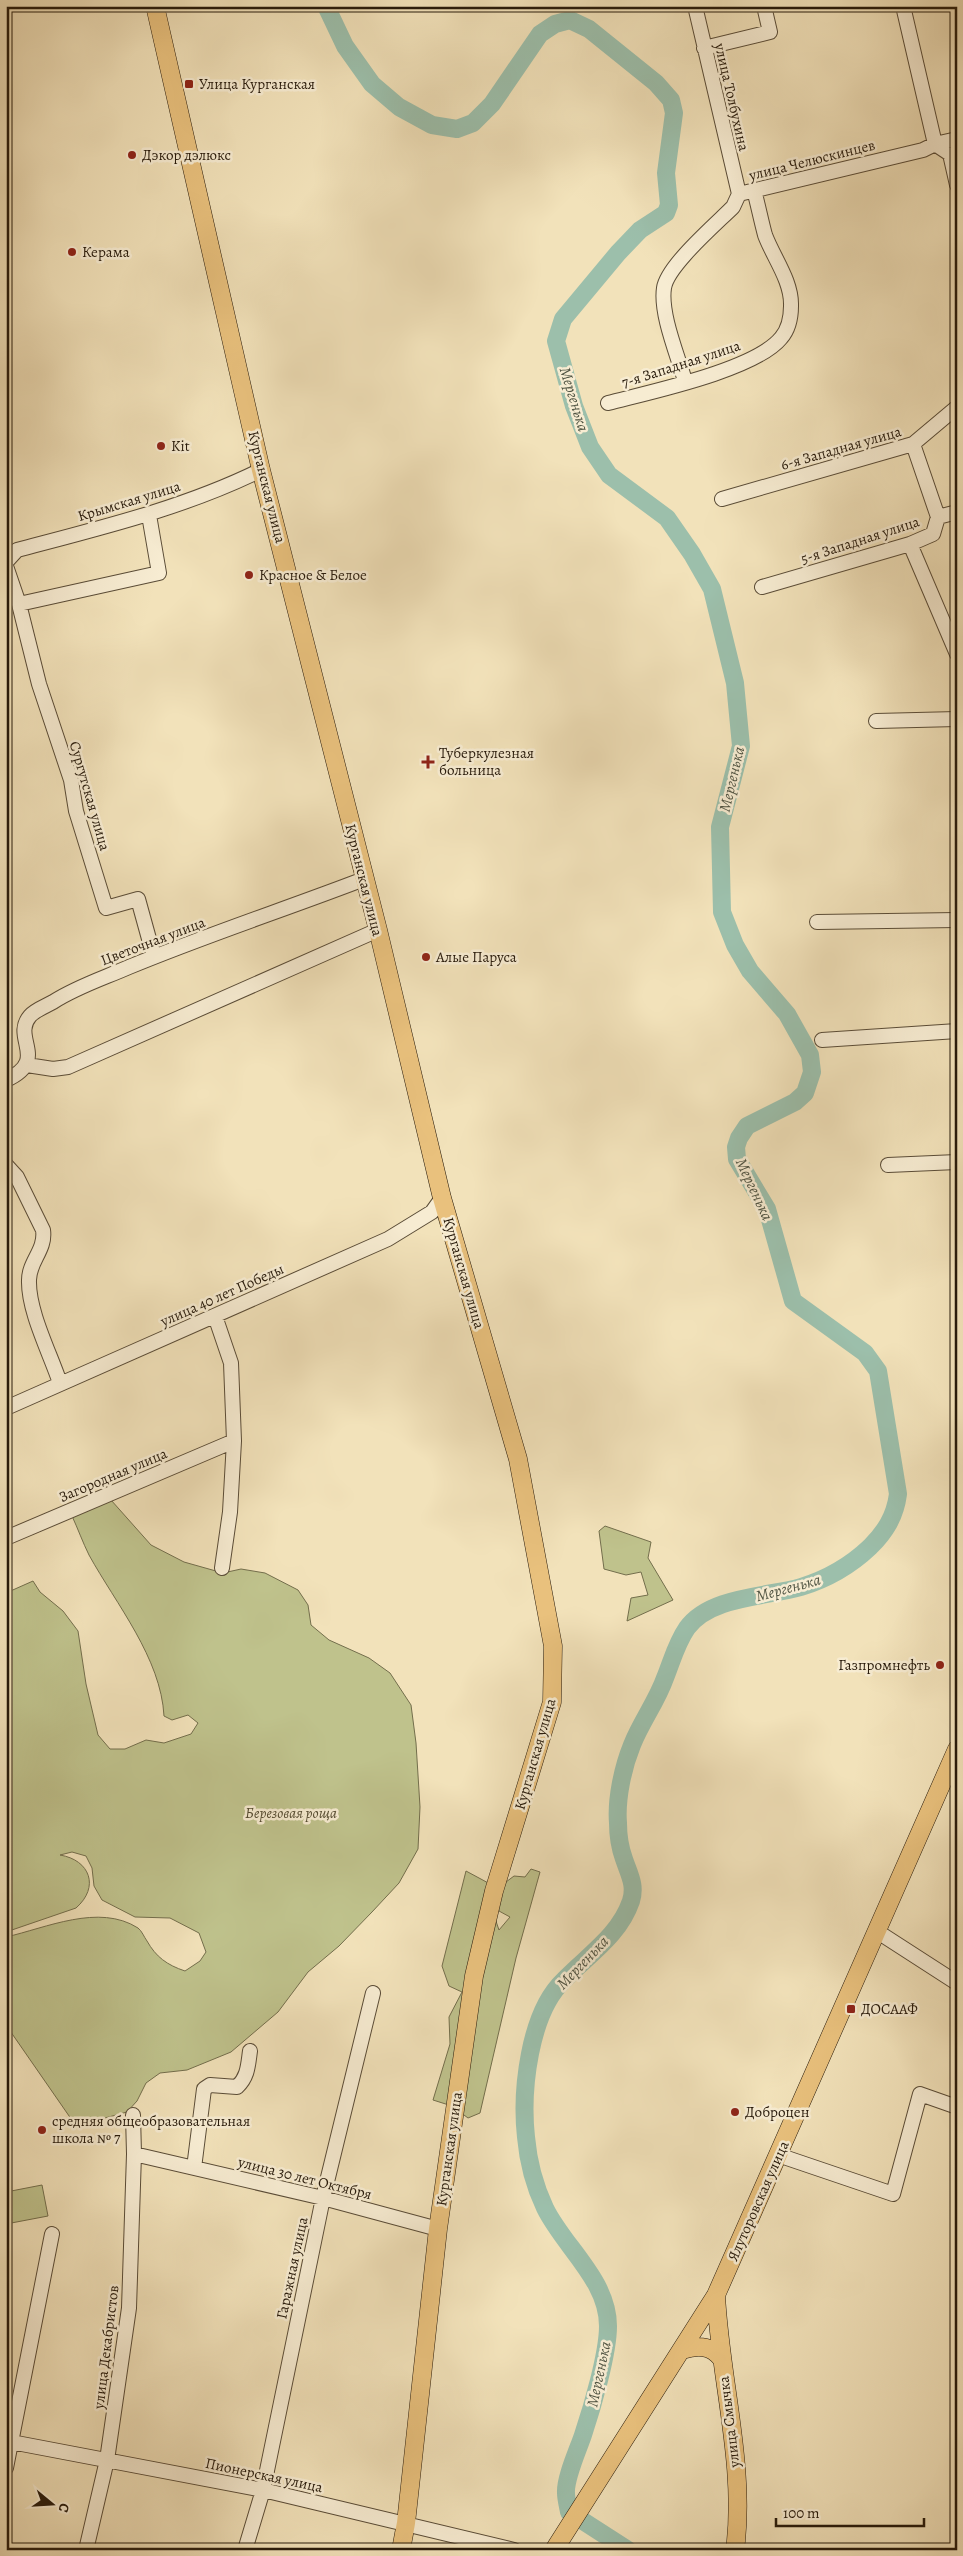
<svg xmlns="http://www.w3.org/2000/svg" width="963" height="2556" font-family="Alegreya,serif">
<rect width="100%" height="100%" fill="#f2e2ba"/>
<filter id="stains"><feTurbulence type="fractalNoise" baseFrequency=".004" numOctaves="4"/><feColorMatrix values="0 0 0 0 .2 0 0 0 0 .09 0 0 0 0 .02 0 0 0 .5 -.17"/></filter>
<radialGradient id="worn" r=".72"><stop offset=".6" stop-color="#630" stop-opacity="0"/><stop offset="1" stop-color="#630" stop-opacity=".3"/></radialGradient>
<path fill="#bfc28c" stroke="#736e4c" d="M111,1500l40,45 33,17 39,11 18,-4 24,4 33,17 10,15 3,20 18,15 40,18 21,15 21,32 5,38 4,64 -2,42 -19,34 -27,29 -33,34 -31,26 -30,40 -47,40 -44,18 -27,3 -14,10 -9,18 -10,11 -51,14 -70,-101v-88c40,-9 93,-34 132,-9 4,3 6,9 9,13 9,16 20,24 38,30l15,-10 6,-9 -7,-19 -29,-15 -35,-1 -33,-17 -8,-14 -2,-18 -6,-12 -14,-4 -12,3c30,5 40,32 16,53l-70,24v-339l27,-12 7,11 23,19 15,20 8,53 12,51 12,14h15l21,-9 18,3 27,-9 7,-11 -10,-8 -16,5 -8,-4c-3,-58 -48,-112 -75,-161 -6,-12 -11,-26 -17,-39z
M605,1526l46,16 -3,16 25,42 -46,21 4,-23 17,-3 -7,-23 -15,3 -22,-6 -5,-38z
M531,1869l9,3 -24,86 -36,155 -12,5 -16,-12 -19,-6 17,-56 -1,-27 13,-25 -13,-6 -7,-20 24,-95 26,14 -4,13 11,32 11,-13 -11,-6 -5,-20 20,-15 11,1z
M42,2185l6,31 -42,8v-32z"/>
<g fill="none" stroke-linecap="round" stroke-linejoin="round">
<path stroke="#9cbfab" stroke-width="18" d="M326,6l19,40 27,38 27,23 33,18 25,4 16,-6 19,-19 48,-70 15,-10 15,-4 19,9 67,54 15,17 3,13 -8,60 3,32 -3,8 -26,17 -22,23 -55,66 -7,22 18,65 16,41 19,28 58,43 25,36 20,35 23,94 6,63 -21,81 2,85 13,33 15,26 37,43 23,41 2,17 -7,21 -10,9 -48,24 -8,12 -3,9 1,12 30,50 26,92 72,52 13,18 20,123c-3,23 -13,38 -28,53 -20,19 -43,32 -69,40 -34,10 -91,9 -114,41 -11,16 -15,33 -22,50 -8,23 -24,44 -33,67 -9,22 -16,54 -14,78 0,12 2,25 6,36 5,15 12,26 7,42 -12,35 -43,54 -67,79 -35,33 -43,111 -38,157 2,23 9,50 19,71 19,39 63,72 63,118 0,28 -16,82 -25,109 -5,15 -18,43 -17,58 0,6 2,13 3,19l59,38"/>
<defs>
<path id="minor" d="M695,6l44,188
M903,6l32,138 15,10 7,31
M704,48l66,-16 -6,-26
M685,381c-7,-25 -25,-67 -21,-93 3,-22 52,-64 69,-81l6,-13 184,-44 12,-6 22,-5
M608,403c42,-11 147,-33 173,-65 7,-8 10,-21 10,-32 1,-25 -18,-49 -26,-71 -4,-15 -7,-30 -11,-45
M913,444l25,73
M722,499l191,-55 44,-37
M910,544l47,110
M6,562l11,-12c83,-22 167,-42 244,-80
M6,566l13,38 140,-31 -10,-58
M762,587l148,-43 23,-10 5,-17 19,-5
M19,604l20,80 32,96 5,31 30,97 32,-9 16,58
M876,721l81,-2
M817,922l140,-2
M822,1040l135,-9
M27,1065l26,4 15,-2 310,-137
M6,1080c44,-20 5,-42 24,-64 5,-6 16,-10 23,-14 23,-15 51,-24 76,-35 77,-32 157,-58 235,-88
M6,1165l11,12 26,53c3,20 -14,31 -14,50 -1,31 21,73 31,103
M888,1165l69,-3
M215,1316l16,47 3,78 -4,71 -8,56
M6,1408l382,-169 44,-27 10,-14
M6,1538l228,-97
M878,1932l79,51
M134,2154l189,44 115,31
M778,2155l115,39 27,-100 37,13
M194,2168l10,-79 6,-4 27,2c11,-10 11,-22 13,-36
M6,2441l257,49 251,60
M6,2468l46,-234
M86,2550l21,-90 22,-152 5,-154 -1,-39
M245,2550l18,-60 60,-292 50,-205"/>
<path id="major" d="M155,6l106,464 117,460 64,268 76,261 35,187 -1,56 -58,189 -20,85 -36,253 -32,294 -5,27
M716,2295c4,85 30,170 19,255
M682,2350c15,-5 29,-5 39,8
M554,2550l162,-255 241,-546"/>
</defs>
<use href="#minor" stroke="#5a4c37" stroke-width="16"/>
<use href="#major" stroke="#271a0b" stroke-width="19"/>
<use href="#minor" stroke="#f7ecd2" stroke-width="14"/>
<use href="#major" stroke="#e9c17d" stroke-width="18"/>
</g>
<g fill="#8f2418" stroke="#f7ecd2" stroke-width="2">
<rect x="184" y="79" width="10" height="10" rx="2.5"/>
<circle cx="132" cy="155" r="5"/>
<circle cx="72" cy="252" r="5"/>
<circle cx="161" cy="446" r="5"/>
<circle cx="249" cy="575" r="5"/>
<path d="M425.5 754.5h5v5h5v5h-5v5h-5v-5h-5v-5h5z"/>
<circle cx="426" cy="957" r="5"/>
<circle cx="940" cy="1665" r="5"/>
<rect x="846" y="2004" width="10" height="10" rx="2.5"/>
<circle cx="735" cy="2112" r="5"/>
<circle cx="42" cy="2130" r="5"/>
</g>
<g text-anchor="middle" stroke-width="5" stroke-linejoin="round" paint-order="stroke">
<g font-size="15" fill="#271a0b" stroke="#f7ecd2" text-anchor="start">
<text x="199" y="89">Улица Курганская</text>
<text x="142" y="160">Дэкор дэлюкс</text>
<text x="82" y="257">Керама</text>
<text x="171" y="451">Kit</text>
<text x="259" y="580">Красное &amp; Белое</text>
<text x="439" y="758">Туберкулезная<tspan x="439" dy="17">больница</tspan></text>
<text x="436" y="962">Алые Паруса</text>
<text x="930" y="1670" text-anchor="end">Газпромнефть</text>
<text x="861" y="2014">ДОСААФ</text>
<text x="745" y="2117">Доброцен</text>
<text x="52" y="2126">средняя общеобразовательная<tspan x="52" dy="17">школа № 7</tspan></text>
</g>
<g font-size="15" fill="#271a0b" stroke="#f7ecd2">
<text transform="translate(732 97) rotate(77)" y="5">улица Толбухина</text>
<text transform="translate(812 160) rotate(-14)" y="5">улица Челюскинцев</text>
<text transform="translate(681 364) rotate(-18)" y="5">7-я Западная улица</text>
<text transform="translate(841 448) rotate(-16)" y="5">6-я Западная улица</text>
<text transform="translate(267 487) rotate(76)" y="5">Курганская улица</text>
<text transform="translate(129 501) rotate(-17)" y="5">Крымская улица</text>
<text transform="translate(860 540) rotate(-18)" y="5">5-я Западная улица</text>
<text transform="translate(90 796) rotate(74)" y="5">Сургутская улица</text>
<text transform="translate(364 880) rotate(76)" y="5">Курганская улица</text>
<text transform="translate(153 941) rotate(-21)" y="5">Цветочная улица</text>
<text transform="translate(464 1273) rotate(74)" y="5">Курганская улица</text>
<text transform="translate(222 1295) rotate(-24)" y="5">улица 40 лет Победы</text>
<text transform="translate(113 1475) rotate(-23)" y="5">Загородная улица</text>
<text transform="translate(535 1754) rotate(-74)" y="5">Курганская улица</text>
<text transform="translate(449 2149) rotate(-82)" y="5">Курганская улица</text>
<text transform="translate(305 2178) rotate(14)" y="5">улица 30 лет Октября</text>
<text transform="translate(758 2201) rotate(-66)" y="5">Ялуторовская улица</text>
<text transform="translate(292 2268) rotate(-78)" y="5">Гаражная улица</text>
<text transform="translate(106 2347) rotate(-83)" y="5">улица Декабристов</text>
<text transform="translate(729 2422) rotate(-97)" y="5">улица Смычка</text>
<text transform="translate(264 2475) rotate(12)" y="5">Пионерская улица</text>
</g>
<g font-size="15" font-style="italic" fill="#554c32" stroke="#f7ecd2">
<text x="291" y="1818">Березовая роща</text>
</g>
<g font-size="16" font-style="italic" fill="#505443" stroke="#f7ecd2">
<text transform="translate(575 399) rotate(73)" y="6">Мергенька</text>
<text transform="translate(731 779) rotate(-77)" y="6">Мергенька</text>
<text transform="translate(755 1189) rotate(65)" y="6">Мергенька</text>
<text transform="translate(788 1587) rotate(-15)" y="6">Мергенька</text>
<text transform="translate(582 1962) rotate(-46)" y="6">Мергенька</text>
<text transform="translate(598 2374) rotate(-78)" y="6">Мергенька</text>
</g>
</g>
<rect width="963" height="2556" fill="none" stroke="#f2e2ba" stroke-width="25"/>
<rect x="8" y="8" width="948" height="2541" fill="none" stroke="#271a0b" stroke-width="2.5"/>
<rect x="12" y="12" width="938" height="2531" fill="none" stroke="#271a0b"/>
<g transform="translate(52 2504) rotate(108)" stroke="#f7ecd2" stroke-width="4" paint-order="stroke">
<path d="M0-4L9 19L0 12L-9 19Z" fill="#271a0b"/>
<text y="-8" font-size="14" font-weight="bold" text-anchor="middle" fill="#271a0b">С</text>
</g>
<path d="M776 2518v8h148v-8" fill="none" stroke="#271a0b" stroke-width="2.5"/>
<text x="783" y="2518" font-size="15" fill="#271a0b" stroke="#f7ecd2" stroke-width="4" paint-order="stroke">100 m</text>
<rect width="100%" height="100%" filter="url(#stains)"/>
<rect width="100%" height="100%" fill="url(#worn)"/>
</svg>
